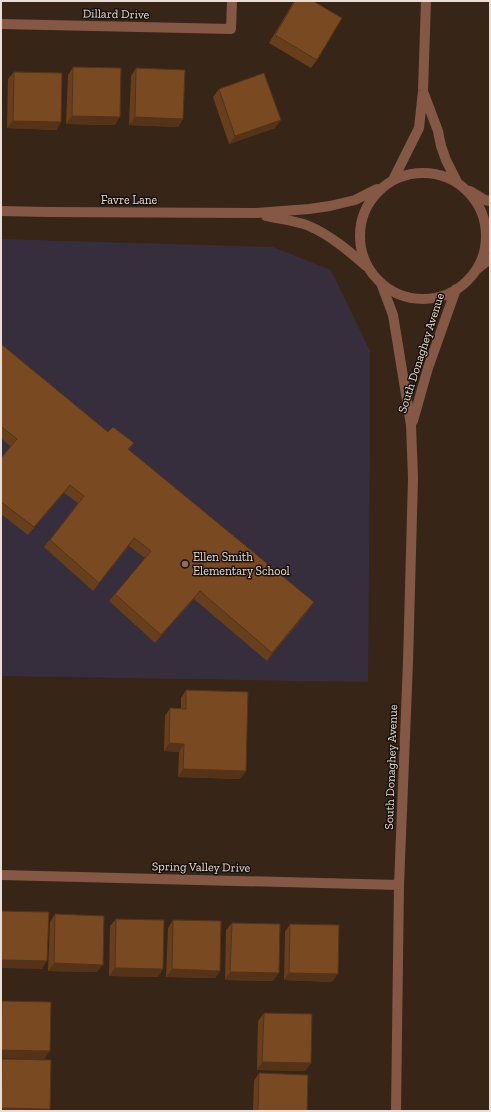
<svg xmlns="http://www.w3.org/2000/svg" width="491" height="1112" font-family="'Zilla Slab',serif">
<rect width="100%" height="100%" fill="#372518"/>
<path fill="#362d3d" d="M1,239l272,8 58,23 39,81v101l-2,230 -367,-6z"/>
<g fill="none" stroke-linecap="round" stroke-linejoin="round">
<path stroke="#845845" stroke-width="10" d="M1,24l230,5 1,-28
M424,94l14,37 3,15 5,14 11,22
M360 236a63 63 0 1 1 126 0a63 63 0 1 1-126 0Z
M393,180l26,-52 4,-37 3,-90
M470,191l15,9 5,1
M1,211l47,1 208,1 53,-4 21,-3 25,-6 22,-11
M266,216c13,3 31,5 43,10 21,9 40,25 57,40
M477,269l13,-10
M381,283l12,32 18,110 2,53 -5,184 -9,223 -3,226
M413,421l15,-53 28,-79
M1,875l398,10"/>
</g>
<path fill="#683f1d" d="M294,1h19l4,59 -6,8 -42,-25z
M73,67l42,58 -49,-1 2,-49z
M136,68l47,51 -5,8 -49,-2 2,-49z
M14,72l47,50 -5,8 -49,-2 1,-49z
M219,89l56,39 -46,16 -16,-47z
M1,344l107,88 26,11 -5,7 180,160 -42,51 -73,-62 -39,44 -46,-42 6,-7 30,-36 -16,-12 -36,45 -49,-44 34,-44 -14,-10 -36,42 -27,-21v-56l10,-11 -10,-9z
M186,690l60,81 -6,8 -62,-2 1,-25 -15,-1 1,-35 5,-8h11v-10z
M55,914l42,58 -49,-1 2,-49z
M116,919l47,50 -5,8 -49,-1 1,-50z
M173,920l47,51 -5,7 -49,-1 2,-49z
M232,923l41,58 -48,-1 1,-50z
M290,924l42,58 -48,-2 1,-48z
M2,1001l48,50 -6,8 -43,-1v-55z
M264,1013l47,50 -6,8 -48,-1 1,-49z
M2,1059l48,50 -2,2h-47v-50z
M259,1073l48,38h-54l1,-30z"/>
<path fill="#553318" d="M72,116l48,1 -5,8 -49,-1z
M135,117l48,2 -5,8 -49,-2z
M281,120l-6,8 -46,16 6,-8z
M13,121l48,1 -5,8 -49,-2z
M70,485l-6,8 -36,42 6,-8z
M134,538l-5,8 -36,45 6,-8z
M200,591l-6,8 -39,44 6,-8z
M314,602l-5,8 -42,51 5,-8z
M169,743l15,1 -5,8 -15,-1z
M183,769l63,2 -6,8 -62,-2z
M1,960l46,1 -5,8 -41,-1z
M54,963l49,2 -6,7 -49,-1z
M115,968l48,1 -5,8 -49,-1z
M172,969l48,2 -5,7 -49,-1z
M230,972l49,1 -6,8 -48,-1z
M289,973l49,1 -6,8 -48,-2z
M1,1050l49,1 -6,8 -43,-1z
M262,1062l49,1 -6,8 -48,-1z
M1,1108l49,1 -2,2h-47z"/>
<path fill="#794922" stroke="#553318" d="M295,1h18l29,17 -25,42 -42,-25z
M73,67l48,1 -1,49 -48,-1z
M136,68l49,2 -2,49 -48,-2z
M14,72l48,1 -1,49 -48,-1z
M264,73l17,47 -46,16 -16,-47z
M1,344l107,88 5,-5 21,16 -6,6 186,153 -42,51 -72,-62 -39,44 -46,-41 36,-43 -17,-13 -35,45 -49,-43 34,-44 -14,-11 -36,42 -33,-25v-44l16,-19 -15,-12 -1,2z
M186,690l62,2 -2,79 -63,-2 1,-25 -15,-1 1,-35 16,1z
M1,911l48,1 -2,49 -46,-1z
M55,914l49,2 -1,49 -49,-2z
M116,919l48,1 -1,49 -48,-1z
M173,920l48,1 -1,50 -48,-2z
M232,923l48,1 -1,49 -49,-1z
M290,924l49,1 -1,49 -49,-1z
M2,1001l49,1 -1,49 -49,-1z
M264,1013l48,1 -1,49 -49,-1z
M2,1059l49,1 -1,49 -49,-1z
M259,1073l49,2 -1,36h-49z"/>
<circle fill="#8d6e63" stroke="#18100b" stroke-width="1.5" cx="185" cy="564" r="4"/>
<g text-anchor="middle" stroke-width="3" stroke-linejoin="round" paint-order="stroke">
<g font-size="12" fill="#e9ddd5" stroke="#18100b">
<text transform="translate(116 14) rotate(1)" y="4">Dillard Drive</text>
<text x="129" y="204">Favre Lane</text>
<text transform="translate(421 353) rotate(-72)" y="4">South Donaghey Avenue</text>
<text transform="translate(391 767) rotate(-88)" y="4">South Donaghey Avenue</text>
<text transform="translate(201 867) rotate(1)" y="4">Spring Valley Drive</text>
</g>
<g font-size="12" fill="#e9ddd5" stroke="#18100b" text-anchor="start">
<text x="193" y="561">Ellen Smith<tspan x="193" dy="14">Elementary School</tspan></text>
</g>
</g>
<rect width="491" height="1112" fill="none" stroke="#e9ddd5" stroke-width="4"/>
</svg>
